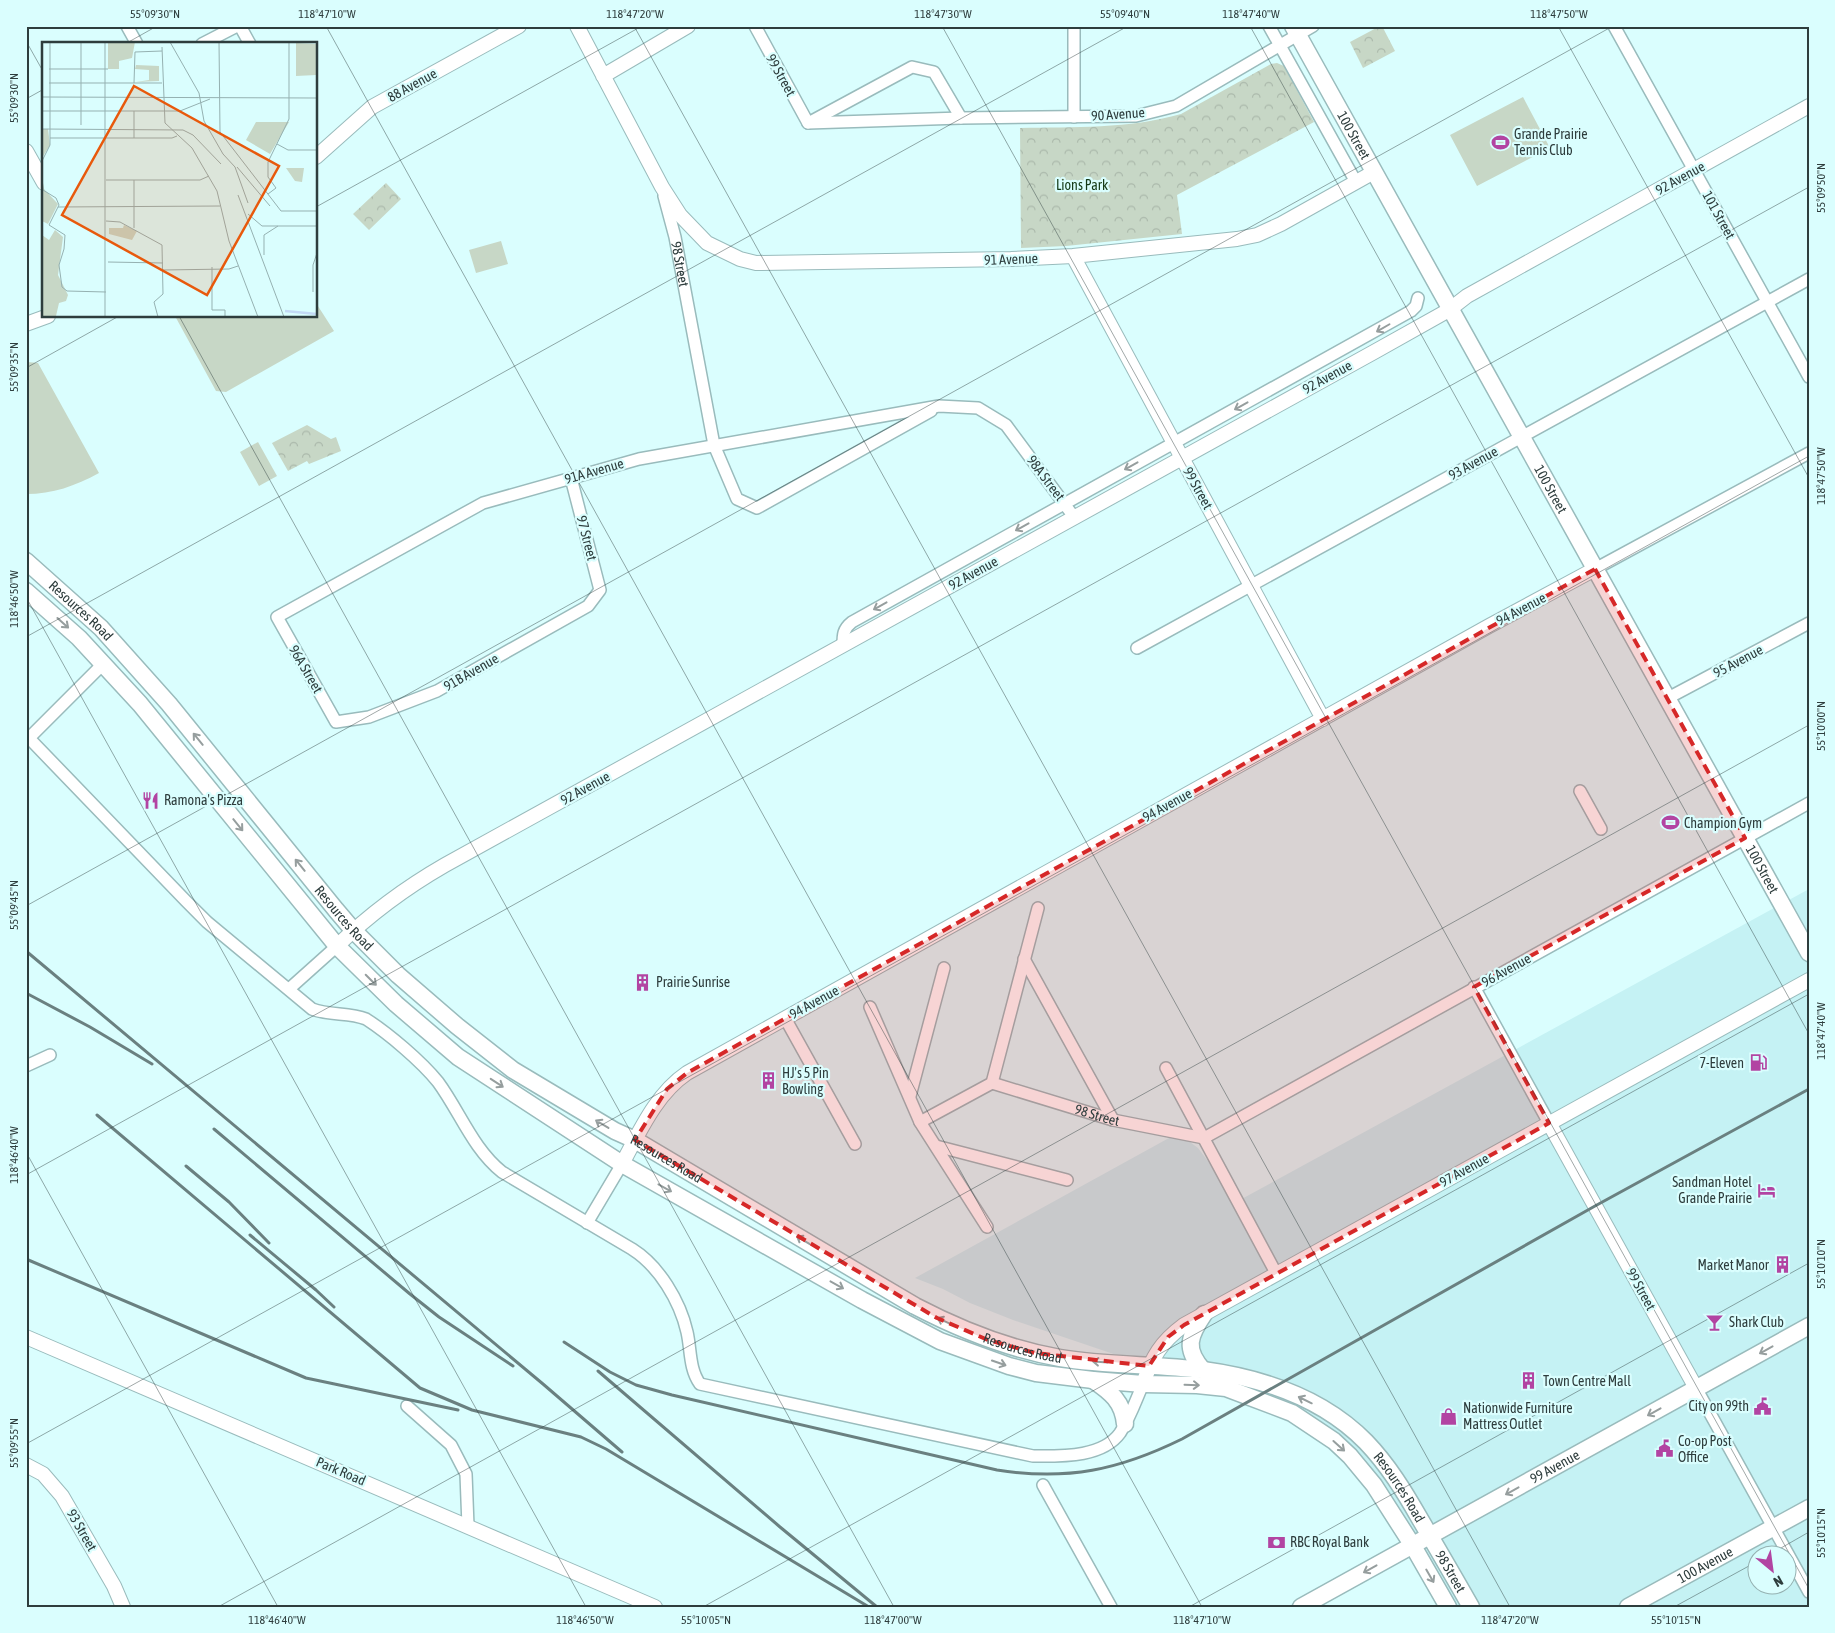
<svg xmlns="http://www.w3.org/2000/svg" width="1835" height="1633" font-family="'Asap Condensed',sans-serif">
<defs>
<pattern id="forest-crowns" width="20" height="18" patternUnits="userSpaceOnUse" patternTransform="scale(1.25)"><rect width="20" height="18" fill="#c7d7c6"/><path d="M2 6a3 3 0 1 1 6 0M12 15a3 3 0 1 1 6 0" fill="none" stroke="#abb9ab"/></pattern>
</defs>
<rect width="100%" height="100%" fill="#dafefe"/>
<path fill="#c5f2f4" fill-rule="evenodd" d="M1809,889v718h-361l-98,-151 -95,-58 21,-10 -127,-22 -136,-46 -43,-17 -27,-14 -28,-11 263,-145 20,15 40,53zM1758,1556h30v30h-30z"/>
<path fill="url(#forest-crowns)" d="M1380,26h2l13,25 -32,17 -13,-26z
M1277,63l7,3 30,56 -137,73 5,39 -116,12 -45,2 -1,-120c53,-1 109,1 161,-14l90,-50z
M386,183l15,16 -32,31 -16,-16z
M307,425l24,14 5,-2 5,14 -32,13 -2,-3 -19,10 -16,-28z"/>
<path fill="#c7d7c6" d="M1523,97l27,51 -73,38 -27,-51z
M501,241l7,23 -32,9 -7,-23z
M316,303l18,28 -108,61 -10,-1 -41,-75h141z
M28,362l10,1 61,110c-24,13 -46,21 -73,21v-131z
M258,442l19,34 -18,10 -19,-34z"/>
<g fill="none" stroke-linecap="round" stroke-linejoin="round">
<defs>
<g id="minor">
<path d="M127,26l10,18"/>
<path d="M240,26l10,18"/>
<path d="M755,26l53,97"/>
<path d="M1269,26l87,156"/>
<path d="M1614,26l195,351"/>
<path d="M202,44l35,-18"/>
<path d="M1074,117v-91"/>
<path d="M812,121l100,-54 22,5 27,46"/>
<path d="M808,123l153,-5 175,-2 40,-10 137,-80"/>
<path id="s1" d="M664,196l11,41 39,208 23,54 20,9 174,-97"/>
<path d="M571,478l29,112 -12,16 -151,85 -68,26 -33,5 -59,-105 206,-114 156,-44 300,-53 39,2 28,17 68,92"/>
<path d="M1595,569l214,-116"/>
<path d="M843,645c0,-10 0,-16 9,-23l559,-311 5,-5 2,-8"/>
<path d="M1137,648l672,-369"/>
<path d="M1668,698l141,-75"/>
<path d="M26,735l160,166 21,21 105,87c18,7 37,3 54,10 23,15 55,42 72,63 22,30 35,67 64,90l130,77c27,17 48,52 55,83 4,17 2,37 13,52l333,72c27,0 69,2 87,-23 10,-15 16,-33 23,-49"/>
<path d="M29,738l74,-74"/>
<path d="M1580,791l21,38"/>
<path d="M1024,959l89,161"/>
<path d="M1474,987l75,136"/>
<path d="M289,989l48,-43"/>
<path d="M870,1007l50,115 67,105"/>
<path d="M785,1018l70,126"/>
<path d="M26,1066l24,-11"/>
<path d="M1166,1068l110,205"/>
<path id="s2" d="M992,1083l121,37 91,18"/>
<path d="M910,1096l34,-128"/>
<path d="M920,1122l72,-39 46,-175"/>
<path d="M1204,1138l605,-335"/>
<path d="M936,1146l131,34"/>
<path d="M587,1223l35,-59"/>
<path d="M1696,1388l113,204"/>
<path d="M407,1406l44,39 15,29 2,52"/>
<path d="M1043,1485l68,122"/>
</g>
<path id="tertiary" d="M577,26l85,161 18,28 27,28 33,16 16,4 255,-4 62,-3 164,-17 20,-4 24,-11 93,-52
M603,76l85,-50
M26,151l18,32
M316,157l56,-50 147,-81
M1073,256l250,463
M26,324l22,-8
M337,946c33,-32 68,-58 108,-81l929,-513 75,-42 18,-14 342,-190
M1549,1123l147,265
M622,1164c18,-33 34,-70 65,-91l802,-447 106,-57
M26,1337l629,270
M1143,1384c9,-27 18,-42 41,-59l625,-345
M26,1465l17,9 19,22 52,90 9,21"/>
<g id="secondary">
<path id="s3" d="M1293,26l516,927"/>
<path id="s4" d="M26,561l75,67 68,76 167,206 17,20 45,45 59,51 56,44 102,61 20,9 280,166c46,24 93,43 145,52 47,8 95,6 143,12 59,8 120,28 163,72 22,23 38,49 54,77 17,29 34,58 51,88"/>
<path d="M26,591l53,47 61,66 197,242 59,58 62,53 164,107 240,136 78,41 69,25 27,7 57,7 50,4 54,1 29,3 66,25 42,28 16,15 24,29 39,61 35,61"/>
<path d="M1203,1370c-19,-21 -14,-34 1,-56"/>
<path d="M1093,1380c18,12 30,22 32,44"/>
<path id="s5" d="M1301,1607l508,-281"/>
<path id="s6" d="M1628,1607l181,-99"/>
</g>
</defs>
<use href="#minor" stroke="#99bbbc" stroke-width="14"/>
<use href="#tertiary" stroke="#99bbbc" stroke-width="16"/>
<use href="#secondary" stroke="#99bbbc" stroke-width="19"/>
<use href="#minor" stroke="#fff" stroke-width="11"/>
<use href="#tertiary" stroke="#fff" stroke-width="14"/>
<use href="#secondary" stroke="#fff" stroke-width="16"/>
<path stroke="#6a8080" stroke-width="3" d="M26,951l517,433 79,68
M26,993l64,34 62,37
M97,1115l323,273 52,22 109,27 25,12 263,158
M214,1129l196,165 29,23 74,49
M186,1166l43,36 40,41
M250,1235l66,55 18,17
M26,1259l280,119 152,32
M564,1342l46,30 26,13 36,10 325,75c70,11 122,0 185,-31l413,-233 214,-117
M598,1371l182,156 97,80"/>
</g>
<defs><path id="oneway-shaft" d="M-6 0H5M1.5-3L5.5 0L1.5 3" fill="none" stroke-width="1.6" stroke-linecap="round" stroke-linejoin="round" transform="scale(1.25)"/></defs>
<g stroke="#969e9e">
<use href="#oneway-shaft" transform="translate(1383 328) rotate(150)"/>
<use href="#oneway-shaft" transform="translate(1241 406) rotate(151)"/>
<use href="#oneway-shaft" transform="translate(1131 466) rotate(151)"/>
<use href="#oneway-shaft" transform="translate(1022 527) rotate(151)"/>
<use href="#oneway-shaft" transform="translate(880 606) rotate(151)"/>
<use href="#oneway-shaft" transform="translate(63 623) rotate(42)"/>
<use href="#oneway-shaft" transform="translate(198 739) rotate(-129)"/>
<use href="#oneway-shaft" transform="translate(238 825) rotate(51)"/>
<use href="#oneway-shaft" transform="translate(300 865) rotate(-129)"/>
<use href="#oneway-shaft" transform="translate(371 980) rotate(45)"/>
<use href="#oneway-shaft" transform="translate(497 1083) rotate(33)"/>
<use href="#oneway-shaft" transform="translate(602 1124) rotate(-149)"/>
<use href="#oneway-shaft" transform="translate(665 1188) rotate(29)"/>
<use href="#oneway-shaft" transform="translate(803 1240) rotate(-149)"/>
<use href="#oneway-shaft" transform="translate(837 1285) rotate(29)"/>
<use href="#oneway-shaft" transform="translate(944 1321) rotate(-155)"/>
<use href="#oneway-shaft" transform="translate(1766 1350) rotate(151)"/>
<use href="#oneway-shaft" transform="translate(1100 1362) rotate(-176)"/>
<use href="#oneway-shaft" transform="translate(999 1363) rotate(19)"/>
<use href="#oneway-shaft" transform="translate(1192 1385) rotate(2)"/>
<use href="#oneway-shaft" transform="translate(1305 1400) rotate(-154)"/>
<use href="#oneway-shaft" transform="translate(1654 1412) rotate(151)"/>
<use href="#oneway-shaft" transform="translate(1339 1446) rotate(42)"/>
<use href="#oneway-shaft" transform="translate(1512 1491) rotate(151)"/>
<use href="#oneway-shaft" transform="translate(1370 1569) rotate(151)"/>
<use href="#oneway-shaft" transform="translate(1430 1576) rotate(60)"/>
</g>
<path fill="#d62828" fill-opacity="0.2" stroke="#d62828" stroke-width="4" stroke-dasharray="10 6" stroke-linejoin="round" d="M1595,569l150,269 -271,149 75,136 -365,202 -16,12 -19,29 -114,-13 -47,-13 -51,-22 -302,-178 32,-51 20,-16z"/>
<path fill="none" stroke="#2e3d3d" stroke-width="1" stroke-opacity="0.45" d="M326,26l876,1581M634,26l876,1581M942,26l867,1563M1250,26l559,1008M1558,26l251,452M26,41l18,32M125,44l32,-18M26,99l18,-10M316,207l326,-181M179,316l715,1291M26,368l93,-52M26,597l560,1010M26,637l1102,-611M26,906l1587,-880M26,1152l252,455M26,1175l1783,-988M26,1444l1783,-988M1767,1556l42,-24M218,1607l1591,-882M703,1607l1106,-613M1189,1607l620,-344M1674,1607l84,-46"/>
<defs>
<symbol id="stadium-bare" viewBox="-9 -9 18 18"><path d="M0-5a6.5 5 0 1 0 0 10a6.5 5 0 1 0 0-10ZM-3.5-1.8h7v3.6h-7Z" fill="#b244a2" stroke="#dafefe" stroke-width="2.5" paint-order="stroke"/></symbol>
<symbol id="restaurant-bare" viewBox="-9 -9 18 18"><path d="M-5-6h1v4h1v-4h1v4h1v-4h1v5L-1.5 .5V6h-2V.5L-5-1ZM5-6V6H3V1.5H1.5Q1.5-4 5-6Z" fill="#b244a2" stroke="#dafefe" stroke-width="2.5" paint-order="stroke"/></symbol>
<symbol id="building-bare" viewBox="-9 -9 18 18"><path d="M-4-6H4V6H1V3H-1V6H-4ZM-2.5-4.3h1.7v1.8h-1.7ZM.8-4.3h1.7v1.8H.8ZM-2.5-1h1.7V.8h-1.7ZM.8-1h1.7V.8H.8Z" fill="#b244a2" stroke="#dafefe" stroke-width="2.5" paint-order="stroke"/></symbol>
<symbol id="fuel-bare" viewBox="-9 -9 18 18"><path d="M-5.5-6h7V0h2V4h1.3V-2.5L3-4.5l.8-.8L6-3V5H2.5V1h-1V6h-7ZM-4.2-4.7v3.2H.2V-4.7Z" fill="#b244a2" stroke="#dafefe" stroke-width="2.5" paint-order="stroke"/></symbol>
<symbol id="hotel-bare" viewBox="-9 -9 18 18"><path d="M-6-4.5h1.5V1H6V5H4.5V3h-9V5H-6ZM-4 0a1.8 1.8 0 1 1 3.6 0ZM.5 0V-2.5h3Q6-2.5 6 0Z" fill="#b244a2" stroke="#dafefe" stroke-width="2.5" paint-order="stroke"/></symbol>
<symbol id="bar-bare" viewBox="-9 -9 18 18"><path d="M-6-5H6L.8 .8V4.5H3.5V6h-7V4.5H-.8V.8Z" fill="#b244a2" stroke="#dafefe" stroke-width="2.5" paint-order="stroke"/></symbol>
<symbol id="civic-bare" viewBox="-9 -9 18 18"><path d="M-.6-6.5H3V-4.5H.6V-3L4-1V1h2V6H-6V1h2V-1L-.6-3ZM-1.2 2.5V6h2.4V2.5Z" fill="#b244a2" stroke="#dafefe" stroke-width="2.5" paint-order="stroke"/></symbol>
<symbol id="shop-bare" viewBox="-9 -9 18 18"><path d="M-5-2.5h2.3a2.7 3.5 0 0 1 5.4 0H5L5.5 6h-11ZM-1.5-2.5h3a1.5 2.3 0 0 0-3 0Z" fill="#b244a2" stroke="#dafefe" stroke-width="2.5" paint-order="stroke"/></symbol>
<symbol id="bank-bare" viewBox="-9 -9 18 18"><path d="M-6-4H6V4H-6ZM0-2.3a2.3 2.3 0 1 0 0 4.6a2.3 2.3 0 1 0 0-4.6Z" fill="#b244a2" stroke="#dafefe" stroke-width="2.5" paint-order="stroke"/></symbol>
</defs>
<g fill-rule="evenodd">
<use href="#stadium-bare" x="1488" y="130" width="25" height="25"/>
<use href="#restaurant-bare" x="138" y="788" width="25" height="25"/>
<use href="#stadium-bare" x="1658" y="810" width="25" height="25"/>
<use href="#building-bare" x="630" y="970" width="25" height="25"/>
<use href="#fuel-bare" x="1746" y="1050" width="25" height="25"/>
<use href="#building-bare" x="756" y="1068" width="25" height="25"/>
<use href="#hotel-bare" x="1754" y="1178" width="25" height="25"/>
<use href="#building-bare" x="1770" y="1252" width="25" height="25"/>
<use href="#bar-bare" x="1702" y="1310" width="25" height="25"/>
<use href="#building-bare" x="1516" y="1368" width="25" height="25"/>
<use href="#civic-bare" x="1750" y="1394" width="25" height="25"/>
<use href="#shop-bare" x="1436" y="1404" width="25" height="25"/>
<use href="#civic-bare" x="1652" y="1436" width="25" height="25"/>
<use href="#bank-bare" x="1264" y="1530" width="25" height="25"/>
</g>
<g text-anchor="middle" stroke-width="4.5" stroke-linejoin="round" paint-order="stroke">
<g font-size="14" fill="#2e3d3d" stroke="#dafefe">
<text transform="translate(781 75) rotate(61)" y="5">99 Street</text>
<text transform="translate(412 85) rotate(-29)" y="5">88 Avenue</text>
<text transform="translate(1118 114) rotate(-4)" y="5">90 Avenue</text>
<text dy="5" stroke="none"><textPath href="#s3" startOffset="125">100 Street</textPath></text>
<text transform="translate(1680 178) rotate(-29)" y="5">92 Avenue</text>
<text transform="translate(1719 215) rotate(61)" y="5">101 Street</text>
<text transform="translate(1011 259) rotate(-2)" y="5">91 Avenue</text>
<text dy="5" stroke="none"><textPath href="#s1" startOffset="70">98 Street</textPath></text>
<text transform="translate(1327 377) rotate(-29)" y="5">92 Avenue</text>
<text transform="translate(1473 463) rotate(-29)" y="5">93 Avenue</text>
<text transform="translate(594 471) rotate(-16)" y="5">91A Avenue</text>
<text transform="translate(1046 478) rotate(53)" y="5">98A Street</text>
<text transform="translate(1198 488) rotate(61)" y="5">99 Street</text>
<text dy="5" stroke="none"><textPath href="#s3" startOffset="530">100 Street</textPath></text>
<text transform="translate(587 538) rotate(76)" y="5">97 Street</text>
<text transform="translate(973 573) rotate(-29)" y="5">92 Avenue</text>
<text transform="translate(1521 609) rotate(-28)" y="5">94 Avenue</text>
<text dy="5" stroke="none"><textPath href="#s4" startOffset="74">Resources Road</textPath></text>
<text transform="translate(1738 661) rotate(-28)" y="5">95 Avenue</text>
<text transform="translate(306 669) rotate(60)" y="5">96A Street</text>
<text transform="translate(471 672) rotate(-30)" y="5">91B Avenue</text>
<text transform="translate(585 788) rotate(-29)" y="5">92 Avenue</text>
<text transform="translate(1167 805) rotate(-29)" y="5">94 Avenue</text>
<text dy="5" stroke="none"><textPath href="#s3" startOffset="965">100 Street</textPath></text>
<text dy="5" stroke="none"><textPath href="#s4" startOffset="479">Resources Road</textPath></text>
<text transform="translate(1506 970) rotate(-29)" y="5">96 Avenue</text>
<text transform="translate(814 1002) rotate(-29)" y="5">94 Avenue</text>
<text dy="5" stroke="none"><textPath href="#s2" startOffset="110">98 Street</textPath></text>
<text dy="5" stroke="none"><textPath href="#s4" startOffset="884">Resources Road</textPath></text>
<text transform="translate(1464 1170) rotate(-29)" y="5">97 Avenue</text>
<text transform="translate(1641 1289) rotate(61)" y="5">99 Street</text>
<text dy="5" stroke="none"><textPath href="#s4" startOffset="1289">Resources Road</textPath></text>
<text dy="5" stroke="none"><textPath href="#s5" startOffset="290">99 Avenue</textPath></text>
<text transform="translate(341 1471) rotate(23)" y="5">Park Road</text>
<text dy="5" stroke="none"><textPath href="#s4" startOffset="1709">Resources Road</textPath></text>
<text transform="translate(82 1530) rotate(60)" y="5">93 Street</text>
<text dy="5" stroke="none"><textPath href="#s6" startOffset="88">100 Avenue</textPath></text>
<text dy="5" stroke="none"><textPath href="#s4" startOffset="1808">98 Street</textPath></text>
</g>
<g font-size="14" fill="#2e3d3d" stroke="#dafefe" text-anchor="start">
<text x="1514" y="139">Grande Prairie<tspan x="1514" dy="16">Tennis Club</tspan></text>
<text x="164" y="805">Ramona's Pizza</text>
<text x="1684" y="828">Champion Gym</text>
<text x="656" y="987">Prairie Sunrise</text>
<text x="1744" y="1068" text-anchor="end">7-Eleven</text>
<text x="782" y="1078">HJ's 5 Pin<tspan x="782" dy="16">Bowling</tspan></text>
<text x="1752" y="1187" text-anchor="end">Sandman Hotel<tspan x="1752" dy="16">Grande Prairie</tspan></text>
<text x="1769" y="1270" text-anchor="end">Market Manor</text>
<text x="1729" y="1327">Shark Club</text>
<text x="1543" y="1386">Town Centre Mall</text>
<text x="1749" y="1411" text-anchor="end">City on 99th</text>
<text x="1463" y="1413">Nationwide Furniture<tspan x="1463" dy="16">Mattress Outlet</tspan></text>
<text x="1678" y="1446">Co-op Post<tspan x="1678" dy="16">Office</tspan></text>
<text x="1290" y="1547">RBC Royal Bank</text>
</g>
<g font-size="14" fill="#133915" stroke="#dafefe">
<text x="1082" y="190">Lions Park</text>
</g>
</g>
<g transform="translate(42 42)">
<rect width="275" height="275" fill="#dafefe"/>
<path d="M94,23l23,1v15l-23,1 13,-2v-10l-14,-1z" fill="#c7d7c6"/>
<path d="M66,0h27l-3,16 -13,3v8h-11zM254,1l20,1v31l-20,1zM214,80h33l-19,32 -24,-14zM0,87h6l2,16 -8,13zM244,126h18l-2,14 -7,-1zM0,135l2,12 14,15 -10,20 -6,-3zM82,183l13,6 -5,9 -23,-6v-6h14zM13,188l8,7 -5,38 10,20 -2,6 -7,2 -3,13 -14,1v-82l7,5z" fill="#c7d7c6"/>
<path d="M257,3h9v16h-9z" fill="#c7d7c6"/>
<path fill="none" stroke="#c3daf5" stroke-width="2.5" d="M243,269l32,3"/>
<path fill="none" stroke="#95b1b1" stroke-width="1" d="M128,0l29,51 5,28 19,33 12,13 13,36M177,0l1,90 61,79h36M120,5l3,76 27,25 25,43 12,50 29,76M7,27h59M7,41h113M92,41l1,-31 27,-1M0,55l275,1M0,69h138l30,-12M92,69v27M39,83v-83M0,87l141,1 10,5 28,29M8,96h122l5,-2M235,102l11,6h29M0,119l8,-16v-103M195,125l33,39M0,134l1,14 13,8 3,7 -10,20 16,10 -1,14 -5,16 3,22 5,4 39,1M64,138h94l9,-4M226,152l8,-6 -8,-11v-15l21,-43v-77M196,153l46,122M16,165l162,-1M206,172l14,12h55M64,179l14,1 42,23 1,49 -9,8 4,15M92,186v-48M222,213v-20l14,-9M66,220l55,1M170,225v43h13v7M121,228l66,-1 9,-3M271,250v-27l4,-12M63,275v-275"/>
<path fill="#e8590c" fill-opacity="0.15" stroke="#e8590c" stroke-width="2.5" d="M92,44l145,80 -72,129 -145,-80z"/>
<rect width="275" height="275" fill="none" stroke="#2e3d3d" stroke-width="2.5"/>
</g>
<rect width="1835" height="1633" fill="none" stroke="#dafefe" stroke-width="55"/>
<g transform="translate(1772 1570) rotate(151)"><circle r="24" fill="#dafefe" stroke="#95b1b1"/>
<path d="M0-4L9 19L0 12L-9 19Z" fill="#b244a2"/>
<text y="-8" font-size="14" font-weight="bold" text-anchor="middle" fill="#2e3d3d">N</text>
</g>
<rect x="28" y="28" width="1780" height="1578" fill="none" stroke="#2e3d3d" stroke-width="2"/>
<g font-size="12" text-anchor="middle" fill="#2e3d3d">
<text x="155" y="18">55°09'30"N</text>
<text x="327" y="18">118°47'10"W</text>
<text x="635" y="18">118°47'20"W</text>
<text x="943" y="18">118°47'30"W</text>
<text x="1125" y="18">55°09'40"N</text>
<text x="1251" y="18">118°47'40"W</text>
<text x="1559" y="18">118°47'50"W</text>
<text transform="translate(14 98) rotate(-90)" y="4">55°09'30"N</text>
<text transform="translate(1821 188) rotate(-90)" y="4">55°09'50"N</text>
<text transform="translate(14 367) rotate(-90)" y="4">55°09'35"N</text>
<text transform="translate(1821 476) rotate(-90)" y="4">118°47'50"W</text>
<text transform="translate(14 599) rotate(-90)" y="4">118°46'50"W</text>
<text transform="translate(1821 726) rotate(-90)" y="4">55°10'00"N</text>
<text transform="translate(14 905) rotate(-90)" y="4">55°09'45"N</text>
<text transform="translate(1821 1031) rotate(-90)" y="4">118°47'40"W</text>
<text transform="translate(14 1155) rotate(-90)" y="4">118°46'40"W</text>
<text transform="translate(1821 1264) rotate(-90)" y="4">55°10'10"N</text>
<text transform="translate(14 1443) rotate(-90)" y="4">55°09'55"N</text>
<text transform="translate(1821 1533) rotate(-90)" y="4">55°10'15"N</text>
<text x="277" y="1624">118°46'40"W</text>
<text x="585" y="1624">118°46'50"W</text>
<text x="706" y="1624">55°10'05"N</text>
<text x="893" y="1624">118°47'00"W</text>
<text x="1202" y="1624">118°47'10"W</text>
<text x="1510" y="1624">118°47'20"W</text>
<text x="1676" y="1624">55°10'15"N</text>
</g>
</svg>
